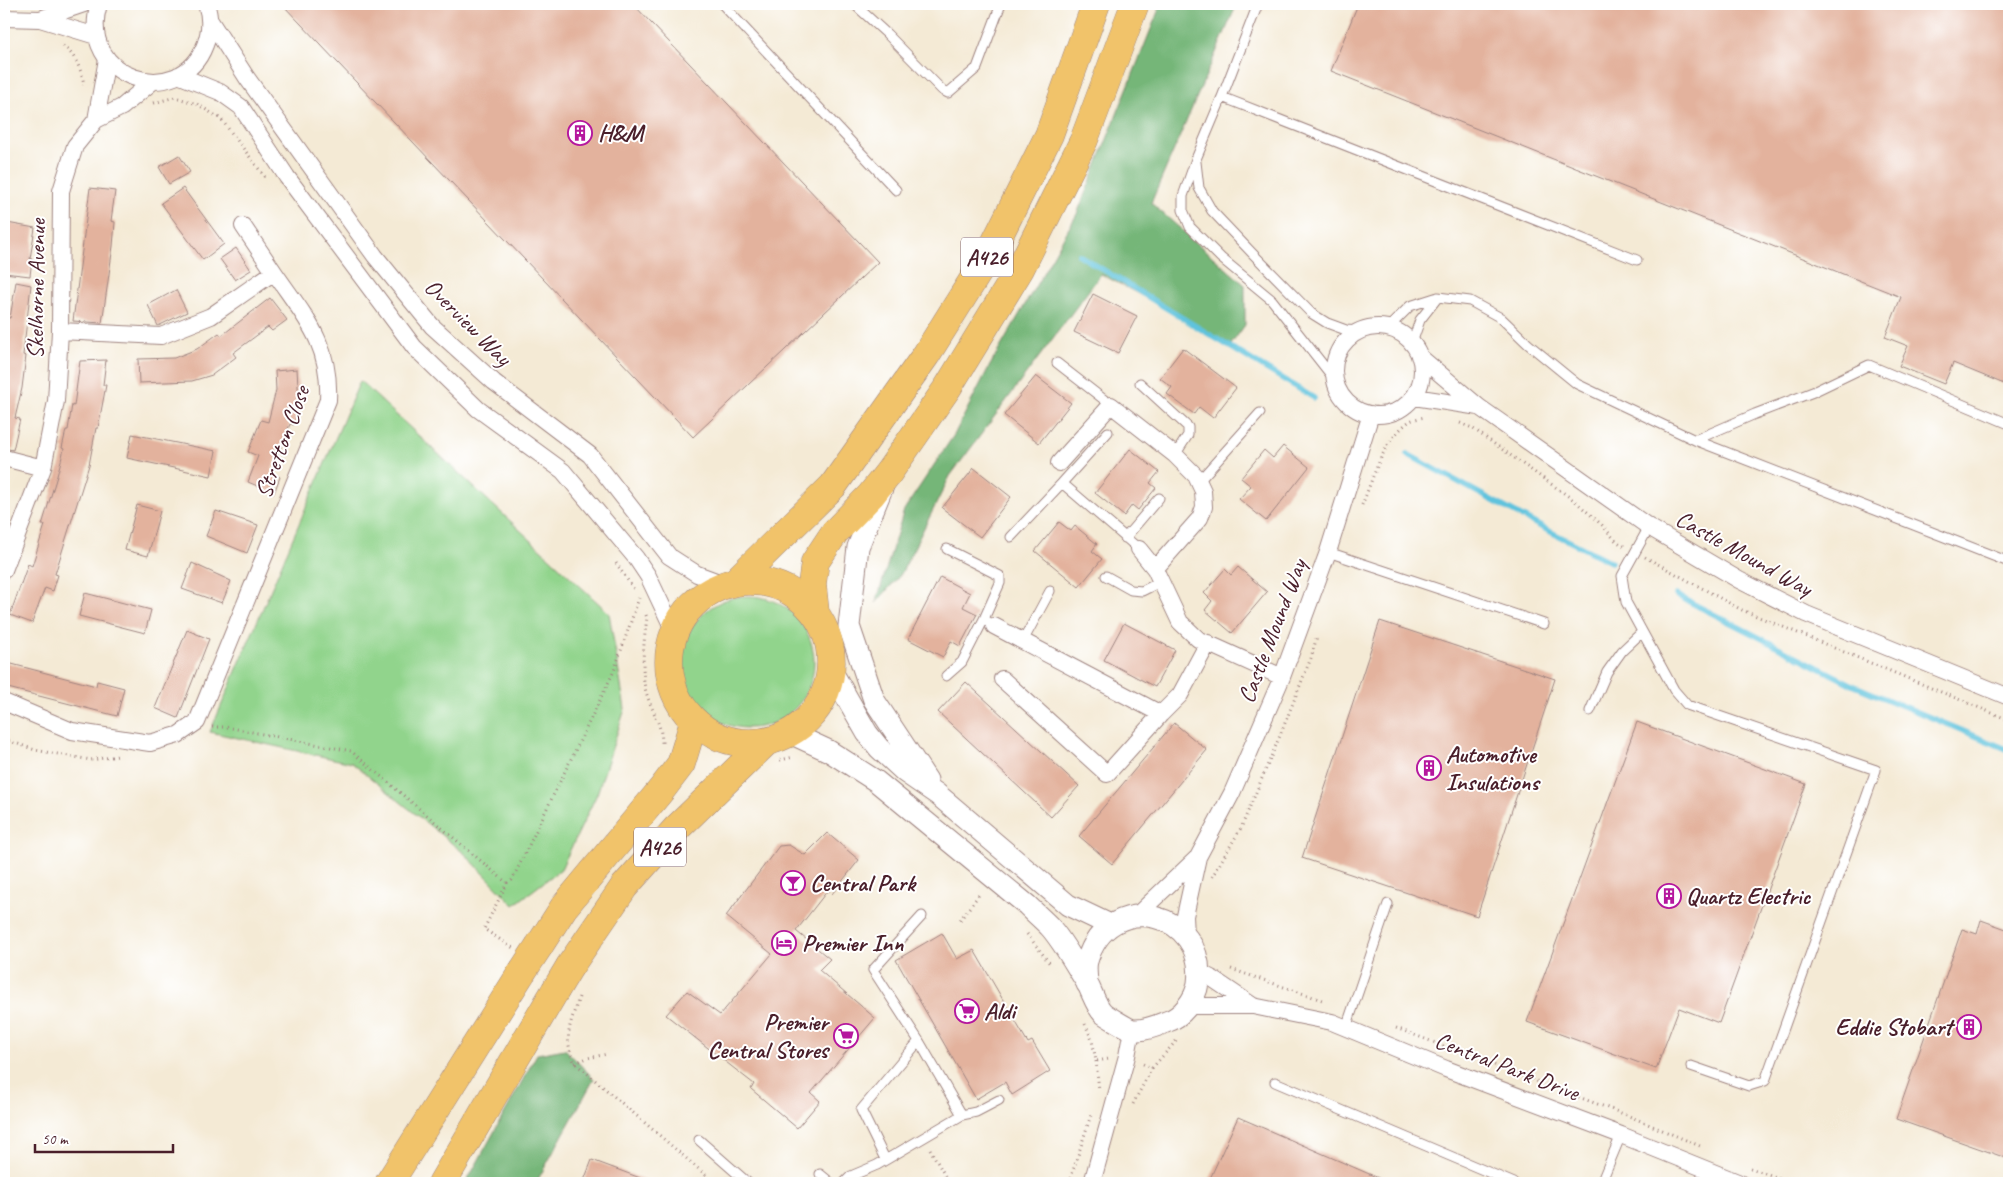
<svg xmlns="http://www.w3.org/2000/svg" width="2013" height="1187" font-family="Caveat,sans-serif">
<rect width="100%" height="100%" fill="#fff"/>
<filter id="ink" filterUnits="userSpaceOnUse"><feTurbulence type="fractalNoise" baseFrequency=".02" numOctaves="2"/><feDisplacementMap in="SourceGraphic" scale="10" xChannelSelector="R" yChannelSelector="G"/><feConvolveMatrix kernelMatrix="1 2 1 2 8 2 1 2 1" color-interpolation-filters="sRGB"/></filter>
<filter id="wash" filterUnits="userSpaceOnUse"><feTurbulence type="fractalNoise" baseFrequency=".0096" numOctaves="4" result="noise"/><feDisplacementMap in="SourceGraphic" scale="20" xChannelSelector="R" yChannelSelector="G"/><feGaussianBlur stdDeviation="1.12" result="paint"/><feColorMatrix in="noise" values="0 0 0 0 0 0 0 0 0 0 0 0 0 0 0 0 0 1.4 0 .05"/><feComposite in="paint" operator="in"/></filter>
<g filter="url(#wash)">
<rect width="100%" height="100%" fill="#f4ead5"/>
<path fill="#91d48c" stroke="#6e7a5c" d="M360,381l249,232 16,96 -28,85 -36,75 -47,36 -49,-51 -113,-91 -142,-31z
M682 662a66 66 0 1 1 132 0a66 66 0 1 1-132 0Z"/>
<path fill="#74b678" stroke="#5f6a52" d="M1161,4h76l-86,199 94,82v40l-15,21 -40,-25 -89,-47 -151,202 -49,98 -25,29 28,-93 50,-75 34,-66 89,-155z
M565,1049l29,30 -58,104h-70l71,-129z"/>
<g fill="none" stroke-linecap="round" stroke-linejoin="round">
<path stroke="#5fc3dd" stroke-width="5.5" d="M1079,255l235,143
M1407,454l136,74 68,34
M1676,595l179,91 154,64"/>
</g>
<g id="blocks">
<path fill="#e3b29d" d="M282,4h351l245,258 -185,175z
M1358,4h651v382l-56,-23 -9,21 -45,-18 9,-20 -23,-9 16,-40 -570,-226z
M179,155l11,17 -21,12 -10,-17z
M90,188l25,3 -4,30 4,1 -2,24 -11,77 -29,-2z
M183,188l41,56 -21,16 -42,-57z
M7,223l28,5 -5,31h2l-2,17 -26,-3v-27z
M236,248l15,22 -16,10 -15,-21z
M16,282l15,3 -8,70 3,1 -4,32 -7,30 5,1 -7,31 -9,-2v-124l1,-7 5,1z
M176,290l11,22 -29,14 -10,-21z
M1093,294l44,22 -19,37 -44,-21z
M270,298l17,22 -15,11 -4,-4 -35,26 3,4 -24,18 -20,6 -53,2 -1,-24 36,-1 23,-9 22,-16 2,3z
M1183,348l53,40 -23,30 -14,-11 -5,7 -27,-20 5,-7 -12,-9z
M106,360l-3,25h3l-8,43h-2l-7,37 -34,109 3,1 -5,16 -8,-3 -13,35 -22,-8 18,-51 4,2 13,-41h-3l15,-49 7,-27 -2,-1 4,-18h2l4,-25 2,1 6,-45z
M297,369l2,35 -5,21 -4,-1 -19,49 9,4 -6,16 -26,-11 10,-26 -10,-4 13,-32 7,2 8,-32 -1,-19z
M1036,376l35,27 -32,40 -35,-28z
M132,434l84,17 -5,25 -84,-18z
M1283,446l26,21 -43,54 -27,-22 12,-13 -10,-8 23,-28 9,8z
M1130,449l29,23 -9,11 6,5 -18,22 -6,-5 -8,11 -29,-23z
M974,468l37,29 -31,40 -38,-29z
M137,505l23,6 -12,45 -23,-6z
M216,511l42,14 -11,28 -41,-17z
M1059,522l12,9 4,-5 22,18 -5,7 10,8 -23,28 -44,-36z
M192,563l39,18 -9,22 -40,-14z
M1238,567l29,25 -35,41 -27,-23 7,-9 -8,-8 21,-24 6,6z
M940,577l30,16 -7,14 14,7 -17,32 -9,-5 -8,16 -35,-18z
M85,593l66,17 -6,23 -66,-17z
M1380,621l175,58 -78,237 -175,-58z
M1124,623l51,27 -20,37 -51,-27z
M187,630l22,9 -31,79 -23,-10z
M4,662l92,24 1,-5 27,7 -7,28 -113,-29z
M966,682l113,104 -28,31 -113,-105z
M1637,722l169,62 -87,239 -40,-15 -23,61 -129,-47z
M1174,723l33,27 -95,114 -33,-28z
M827,833l32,27 -27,34 -4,-4 -32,41 34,28 -11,11 56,48 -64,75 9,8 -23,27 -46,-39 3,-5 -88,-69 21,-24 33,24 52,-61 -46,-38 53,-70 10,-1 16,10z
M1981,920l28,10v229l-113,-40 66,-190 15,5z
M942,933l15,26 17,-9 54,93 4,-2 18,30 -38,24 -7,-13 -29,17 -80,-139z
M1238,1117l152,66h-182z
M592,1160l59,22v1h-68z"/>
</g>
</g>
<g filter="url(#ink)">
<use href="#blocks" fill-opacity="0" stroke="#9f8480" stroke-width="1"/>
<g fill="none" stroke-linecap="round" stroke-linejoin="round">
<defs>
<path id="service" d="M722,4l174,186
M854,4l33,30 55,56 6,3 29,-25 24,-64
M1222,97l36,-93
M1196,162l3,26 13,23 41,43 58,59 16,10 19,7 13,1
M1388,328l22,-22 28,-9 32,4 31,17 27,26 49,40 42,20 76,36 314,122
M1412,343l8,-23 18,-23
M1057,363l54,42
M1335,380l-63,-80 -51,-42 -31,-31 -7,-17v-14l13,-37 26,-62 415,163
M1140,383l48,44v8l-13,20
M1695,440l60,-26 58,-22 56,-27 140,59
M1199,481l61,-68
M1062,483l46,-51
M1649,527l-27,49 4,26 48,88 13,15 189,65 -111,311 -16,5 -58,-20
M1011,537l51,-54 77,66
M1125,538l34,-40
M947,549l53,27v7l-16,36 10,7
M1328,552l216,72
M1106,576l25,14 11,1 18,-9
M1023,641l27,-50
M946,676l16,-14 22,-43
M1590,711l17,-39 15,-21 20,-19
M1346,1028l42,-124
M1275,1082l239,101
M962,1115l14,-3 23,-12
M699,1140l49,43
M885,1159l-24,-49 58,-69
M820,1174l11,9
M844,1183l7,-7 26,-11 85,-50 -43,-74 -46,-71 49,-54
M1601,1183l20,-48"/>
<path id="minor" d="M99,4c-23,75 81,107 106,41 5,-13 6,-27 1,-41
M4,18l36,1 56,17
M40,19l44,-15
M209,19l38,59 128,178 57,70 62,56 96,73 79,101 28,18 27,10
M178,75l42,17 21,15 46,70 127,170 64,62 85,62 73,87 12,18 26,55
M96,120l11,-61
M243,226l31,46
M1334 371a44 44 0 1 1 88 0a44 44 0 1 1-88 0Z
M1419,356l60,51 170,120 90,53 67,34 203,83
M1414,397l65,10
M4,458l39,10
M1059,463l52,-58 64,50 21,21 7,15 1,16 -4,11 -45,51
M1139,549l16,20 25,53 18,17 84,38
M4,570l39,-102 13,-67 4,-70 1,-140 14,-45 21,-26 26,-13 31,-26
M994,626l167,88 19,-19 28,-52
M1002,679l105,95 54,-60
M4,702l68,29 78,12 28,-8 19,-13 131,-322c3,-57 -24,-84 -54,-128l-63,44 -50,20 -101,-5
M1137,915l61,-58
M1186,935l-1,-19 13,-59 34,-64 50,-116 46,-125 43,-138
M1199,972l14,7 40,27
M1188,1006h65l79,16 114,47 175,66 119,48
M1092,1183l35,-127 5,-26"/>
<path id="tertiary" d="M883,486l-25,61 -9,79 25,74 53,80
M831,670l36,63 12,15 26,24 32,22 131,111 42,20
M790,733l39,18 47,30 151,124c7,7 15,14 22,21 14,15 27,40 38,57 5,9 9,23 16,30 4,3 25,16 30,17 11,1 23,-4 33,-8 15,-4 30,-23 32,-39 10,-71 -89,-97 -111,-22 -2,7 0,16 0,23"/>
<path id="trunk" d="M669 662a81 81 0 1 1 162 0a81 81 0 1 1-162 0Z
M735,582l98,-96 93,-131 64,-102 59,-118 47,-131
M815,612l-3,-28 3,-22 20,-30 36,-37 18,-23 59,-85 72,-118 64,-129 51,-136
M539,946l25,-39 98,-118 19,-25 13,-43
M570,966l54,-79 52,-58 90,-87
M389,1183l133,-211
M442,1183l113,-192"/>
</defs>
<use href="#service" stroke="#9f8480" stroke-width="11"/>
<use href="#minor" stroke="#9f8480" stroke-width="18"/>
<use href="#tertiary" stroke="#9f8480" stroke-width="23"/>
<use href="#trunk" stroke="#9f8480" stroke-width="29"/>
<path stroke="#9f8480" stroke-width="3" stroke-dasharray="1 4" stroke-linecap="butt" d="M63,46c12,8 19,25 21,39
M154,103l21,-6 22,7 24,15 44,58
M1460,423l12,5 103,73 27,24 14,16 8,5
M1362,505c12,-29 21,-65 48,-84 4,-2 10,-3 15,-4
M1645,557l97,53 267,110
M616,563l19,28
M646,615l1,3c-3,20 -7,58 0,77 5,16 15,30 15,48
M212,727h14l125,24 156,132 -23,46 29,19
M4,739l31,11 56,10 27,-4
M780,760l14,-3
M1212,877l29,-49 38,-90 32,-80 6,-22
M507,883l5,-3 102,-209 25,-73
M960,920l21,-28
M1027,934l24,31
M1231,969l94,32
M579,997c-8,26 -17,41 -4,66l140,120
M1085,1024l7,16 4,21 13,-2
M1396,1028l233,88 71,30
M1096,1061l3,29
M575,1063l12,-5 21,-4
M1143,1064l9,4 26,-29
M1133,1104l19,-36
M930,1149l19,34
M1750,1168l44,15
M1069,1183l22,-68"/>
<use href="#service" stroke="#fff" stroke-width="9"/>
<use href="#minor" stroke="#fff" stroke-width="16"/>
<use href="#tertiary" stroke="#fff" stroke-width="21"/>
<use href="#trunk" stroke="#f1c36a" stroke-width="28"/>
<defs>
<path id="trunk-bridge" d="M522,972l17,-26
M555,991l15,-25"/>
</defs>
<use href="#trunk-bridge" stroke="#9f8480" stroke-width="29" stroke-linecap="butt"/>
<use href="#trunk-bridge" stroke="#f1c36a" stroke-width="28"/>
</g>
</g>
<defs>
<symbol id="building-ring" viewBox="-11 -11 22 22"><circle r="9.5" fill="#fff" stroke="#b5179e" stroke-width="1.5"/><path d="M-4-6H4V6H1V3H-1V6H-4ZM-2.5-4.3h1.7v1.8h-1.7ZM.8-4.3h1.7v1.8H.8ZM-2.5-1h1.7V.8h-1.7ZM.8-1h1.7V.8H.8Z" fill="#b5179e"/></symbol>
<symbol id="bar-ring" viewBox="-11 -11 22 22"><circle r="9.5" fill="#fff" stroke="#b5179e" stroke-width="1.5"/><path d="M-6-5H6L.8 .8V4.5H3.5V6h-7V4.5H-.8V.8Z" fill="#b5179e"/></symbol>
<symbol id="hotel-ring" viewBox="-11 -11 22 22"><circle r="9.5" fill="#fff" stroke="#b5179e" stroke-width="1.5"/><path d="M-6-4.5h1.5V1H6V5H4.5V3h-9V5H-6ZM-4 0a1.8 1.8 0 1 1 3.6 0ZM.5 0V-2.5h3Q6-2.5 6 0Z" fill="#b5179e"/></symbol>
<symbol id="supermarket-ring" viewBox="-11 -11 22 22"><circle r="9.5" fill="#fff" stroke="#b5179e" stroke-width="1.5"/><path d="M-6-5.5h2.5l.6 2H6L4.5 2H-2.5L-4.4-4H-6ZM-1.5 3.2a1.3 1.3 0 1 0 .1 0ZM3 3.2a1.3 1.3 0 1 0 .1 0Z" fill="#b5179e"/></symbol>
</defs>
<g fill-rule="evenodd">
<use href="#building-ring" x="566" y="119" width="28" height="28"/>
<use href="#building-ring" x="1415" y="754" width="28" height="28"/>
<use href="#bar-ring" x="779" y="869" width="28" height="28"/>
<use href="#building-ring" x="1655" y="882" width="28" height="28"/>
<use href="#hotel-ring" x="770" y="929" width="28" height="28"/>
<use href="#supermarket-ring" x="953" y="997" width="28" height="28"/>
<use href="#building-ring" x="1955" y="1013" width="28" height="28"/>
<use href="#supermarket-ring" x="832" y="1022" width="28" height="28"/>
</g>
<g text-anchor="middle" stroke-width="4" stroke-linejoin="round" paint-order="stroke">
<g fill="#fff" stroke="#80626b" stroke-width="1">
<rect x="961" y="237.5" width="52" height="39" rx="4"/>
<rect x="634" y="827.5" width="52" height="39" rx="4"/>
</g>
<g font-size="22" font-weight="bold" fill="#4a1f2b">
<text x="987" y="265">A426</text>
<text x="660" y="855">A426</text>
</g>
<g font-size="24" font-weight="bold" fill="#4a1f2b" stroke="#fff" text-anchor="start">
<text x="598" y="141">H&amp;M</text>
<text x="1446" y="762">Automotive<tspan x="1446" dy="28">Insulations</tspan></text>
<text x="810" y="891">Central Park</text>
<text x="1686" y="904">Quartz Electric</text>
<text x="802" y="951">Premier Inn</text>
<text x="984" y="1019">Aldi</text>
<text x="828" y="1030" text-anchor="end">Premier<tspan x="828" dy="28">Central Stores</tspan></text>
<text x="1952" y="1035" text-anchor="end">Eddie Stobart</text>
</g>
<g font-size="24" fill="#4a1f2b" stroke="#fff">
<text transform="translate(36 289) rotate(-89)" y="8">Skelhorne Avenue</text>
<text transform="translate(468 322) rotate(45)" y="8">Overview Way</text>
<text transform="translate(282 442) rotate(-70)" y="8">Stretton Close</text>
<text transform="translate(1744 553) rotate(29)" y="8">Castle Mound Way</text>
<text transform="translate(1272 631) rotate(-69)" y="8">Castle Mound Way</text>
<text transform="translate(1507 1066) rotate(21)" y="8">Central Park Drive</text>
</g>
</g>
<rect width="2013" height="1187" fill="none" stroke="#fff" stroke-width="20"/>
<path d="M35 1144v8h138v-8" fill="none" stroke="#4a1f2b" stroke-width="2.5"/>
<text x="42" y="1144" font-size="15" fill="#4a1f2b" stroke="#ffffff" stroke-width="4" paint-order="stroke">50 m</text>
</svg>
